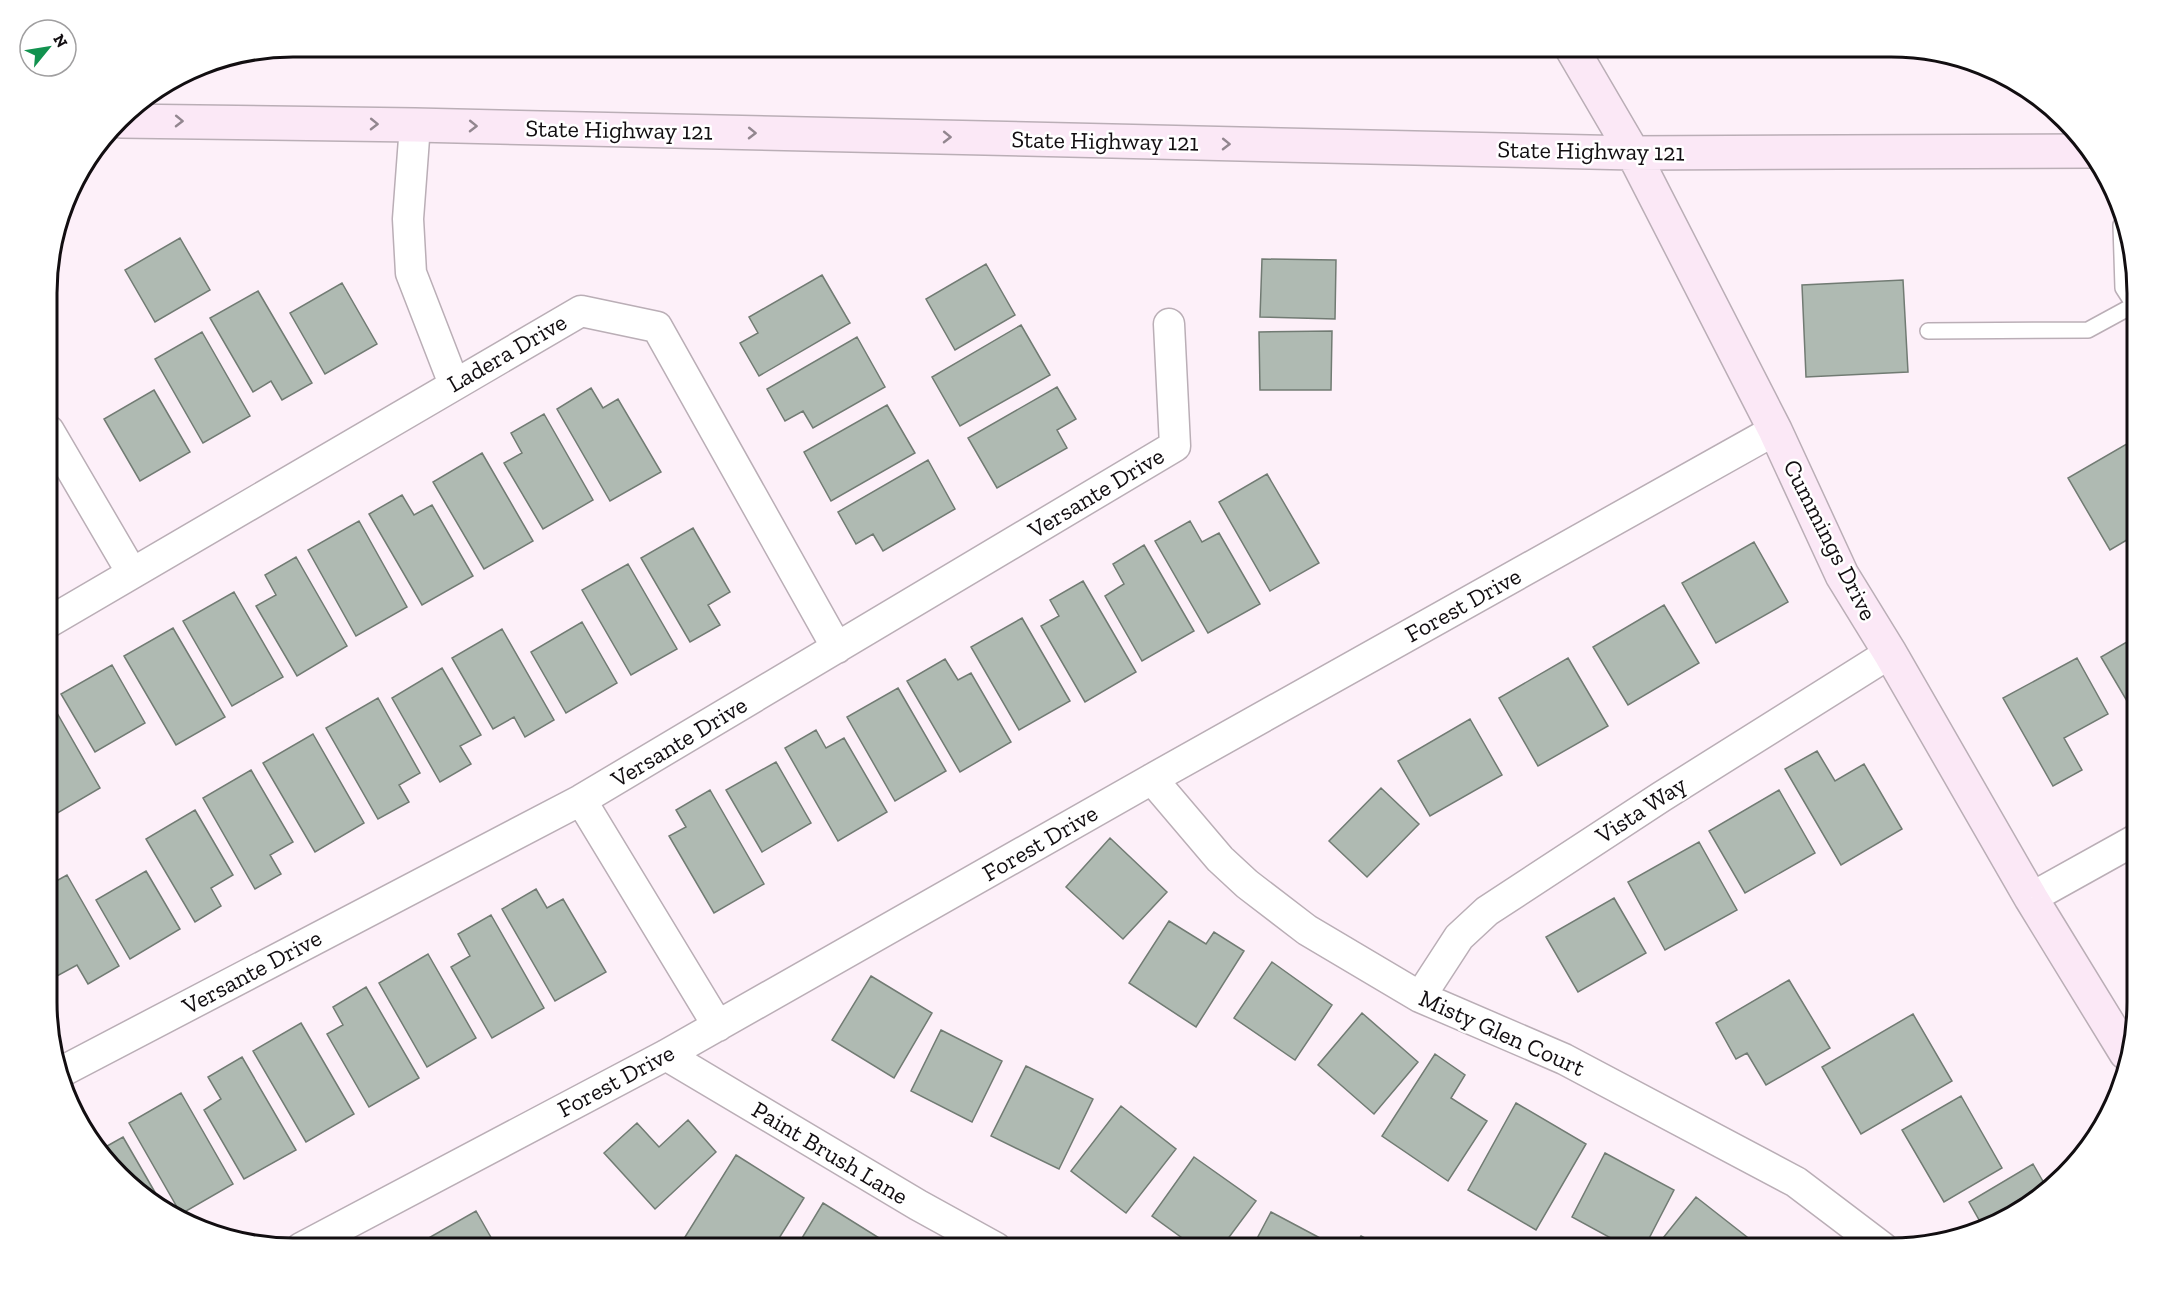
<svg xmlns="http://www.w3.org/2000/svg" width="2184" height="1295" font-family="'Zilla Slab',serif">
<rect width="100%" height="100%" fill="#fdf0f9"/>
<path fill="#afbab2" stroke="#717b73" stroke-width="1.5" d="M180,238l30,52 -55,32 -30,-52z
M1262,259l74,1 -1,59 -75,-2z
M986,264l29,51 -60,35 -29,-51z
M822,275l28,48 -91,53 -19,-33 18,-10 -9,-16z
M1903,280l5,92 -102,5 -4,-92z
M342,283l35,61 -52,30 -35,-61z
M258,291l54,92 -30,17 -11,-19 -18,11 -43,-74z
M1021,325l29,50 -90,51 -28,-49z
M1332,331l-1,59h-71l-1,-58z
M202,332l48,84 -47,27 -48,-84z
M857,337l28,50 -72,41 -10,-17 -18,10 -18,-32z
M1057,387l19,32 -19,11 10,18 -70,40 -29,-50z
M591,388l12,20 15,-9 43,73 -51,29 -53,-92z
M154,390l36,62 -50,29 -36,-62z
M887,405l28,48 -84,48 -27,-49z
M544,414l49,86 -50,29 -39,-66 18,-10 -11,-20z
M2137,438v96l-27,16 -42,-72z
M482,453l51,88 -49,28 -51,-87z
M928,460l27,49 -72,42 -10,-17 -17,10 -18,-32z
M1267,474l52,89 -49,28 -51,-89z
M402,495l12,20 18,-10 41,71 -51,29 -53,-91z
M359,521l48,86 -51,29 -48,-86z
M1190,521l12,21 17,-9 41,71 -52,29 -53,-92z
M693,528l37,64 -22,13 12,20 -30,17 -49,-84z
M1754,542l34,60 -72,41 -34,-60z
M1144,545l50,86 -52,30 -37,-65 19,-12 -11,-20z
M296,557l51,89 -50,30 -41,-70 20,-11 -11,-20z
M628,564l49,85 -46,26 -49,-85z
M1083,581l53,91 -51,30 -44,-76 18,-10 -9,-16z
M234,592l49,85 -51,29 -49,-85z
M1664,605l35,58 -71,42 -35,-58z
M1022,618l48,83 -51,29 -48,-83z
M582,622l35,61 -51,30 -35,-61z
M173,628l52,89 -49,28 -52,-89z
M502,629l52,91 -29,17 -11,-20 -21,12 -41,-71z
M2137,636v82l-36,-61z
M1568,658l40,68 -70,40 -39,-68z
M2077,658l31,56 -44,24 18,32 -29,16 -50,-88z
M945,659l13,21 13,-7 40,69 -51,30 -53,-91z
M112,665l33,58 -50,29 -34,-58z
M442,668l39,67 -21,11 11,18 -31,18 -48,-84z
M898,688l48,83 -51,30 -48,-84z
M378,698l42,75 -21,12 10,17 -31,17 -52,-91z
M49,699l51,89 -51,30z
M1470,719l32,56 -72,41 -32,-55z
M816,730l10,18 18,-10 43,74 -49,29 -53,-93z
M313,734l51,89 -49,29 -52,-89z
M1817,751l18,30 29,-17 38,65 -61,36 -56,-96z
M776,762l35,61 -49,29 -36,-62z
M251,770l42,72 -23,13 11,19 -26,15 -52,-91z
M1381,788l38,36 -52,53 -38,-36z
M710,790l54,94 -50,29 -45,-77 17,-9 -10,-17z
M1779,790l36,63 -70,40 -36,-62z
M195,810l38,65 -22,13 10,18 -26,16 -49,-83z
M1110,838l57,54 -44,47 -57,-52z
M1699,842l38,68 -72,40 -37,-68z
M146,871l34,58 -50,30 -34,-59z
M67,875l52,91 -31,18 -11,-19 -20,11 -8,-15v-76z
M536,889l11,19 16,-9 43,73 -51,29 -53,-92z
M1614,898l32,55 -68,39 -32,-55z
M491,915l53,93 -52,30 -41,-71 19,-11 -12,-22z
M1169,921l37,23 8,-12 30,19 -48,76 -67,-44z
M428,954l48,84 -49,29 -48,-84z
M1272,962l60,43 -37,55 -61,-42z
M871,976l61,37 -38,65 -62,-38z
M1789,980l41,68 -64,37 -19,-32 -11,6 -20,-36z
M366,987l53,91 -50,29 -42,-73 16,-9 -10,-18z
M49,988l8,14 -8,5z
M1362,1013l56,49 -44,52 -56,-49z
M1913,1014l39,67 -91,53 -39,-67z
M301,1023l53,91 -48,28 -53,-91z
M941,1030l61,31 -30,61 -61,-31z
M1435,1054l30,21 -14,23 36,23 -39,60 -66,-45z
M242,1057l54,93 -52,29 -40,-69 17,-11 -13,-22z
M1026,1066l67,33 -34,70 -68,-33z
M181,1093l52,91 -52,30 -52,-91z
M1961,1096l41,72 -58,34 -42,-72z
M1516,1103l70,41 -50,86 -68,-40z
M1121,1106l55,43 -50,64 -55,-42z
M688,1120l28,32 -61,57 -51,-56 33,-30 22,24z
M123,1137l44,76 -67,-63z
M1605,1153l69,37 -30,58h-15l-57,-31z
M736,1155l68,43 -31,50h-70l-18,-11z
M1194,1157l62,44 -35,47h-25l-44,-32z
M2033,1164l15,26 -34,25 -32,10 -13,-23z
M1696,1197l65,51h-106z
M823,1203l61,38 -4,7h-84z
M476,1211l21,37h-86z
M1271,1212l66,35 -1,1h-84z
M1361,1236l23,12h-30z"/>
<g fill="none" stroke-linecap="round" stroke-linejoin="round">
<defs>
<path id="lane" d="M2121,225l2,63 11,17 3,1
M1928,331l160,-1 46,-25"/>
<path id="street" d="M415,125l-7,94 3,54 43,111
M49,431l83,142
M49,622l532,-311 76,16 180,321
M1152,779l68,80 27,25 60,46 113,67 144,62 232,123 87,66
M581,800l137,226
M2031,898l106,-59
M1420,997l39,-60 28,-26 174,-114 229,-144
M666,1055l252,150 78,43
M63,1071l518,-271 594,-354 -6,-122
M301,1248l365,-193 486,-276 623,-349"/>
<path id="secondary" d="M1571,47l62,106 142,277 67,145 48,78 141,245 95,155
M121,121l294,4 1218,28 457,-2"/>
</defs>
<use href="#lane" stroke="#baaeb6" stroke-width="18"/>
<use href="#street" stroke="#baaeb6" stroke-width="33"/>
<use href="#secondary" stroke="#baaeb6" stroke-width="36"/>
<use href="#lane" stroke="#fff" stroke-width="15"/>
<use href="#street" stroke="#fff" stroke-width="30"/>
<use href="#secondary" stroke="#fbe8f6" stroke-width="33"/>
</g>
<defs><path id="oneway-chevron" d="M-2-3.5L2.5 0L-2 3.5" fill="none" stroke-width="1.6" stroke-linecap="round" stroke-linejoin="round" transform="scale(1.5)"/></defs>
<g stroke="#92868f">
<use href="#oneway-chevron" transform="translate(179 121) rotate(1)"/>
<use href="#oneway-chevron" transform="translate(374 124) rotate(1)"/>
<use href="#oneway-chevron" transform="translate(473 126) rotate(1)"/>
<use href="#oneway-chevron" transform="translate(752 133) rotate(1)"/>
<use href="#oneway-chevron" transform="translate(947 137) rotate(1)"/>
<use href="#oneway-chevron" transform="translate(1226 144) rotate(1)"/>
</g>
<g text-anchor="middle" stroke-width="5" stroke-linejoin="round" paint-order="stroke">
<g font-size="24" fill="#120e11" stroke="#fff">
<text transform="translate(619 130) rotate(1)" y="8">State Highway 121</text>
<text transform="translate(1105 141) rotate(1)" y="8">State Highway 121</text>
<text transform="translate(1591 151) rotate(1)" y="8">State Highway 121</text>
<text transform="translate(507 353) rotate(-30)" y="8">Ladera Drive</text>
<text transform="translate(1096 493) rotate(-31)" y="8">Versante Drive</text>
<text transform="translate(1830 540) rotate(63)" y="8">Cummings Drive</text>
<text transform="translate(1463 605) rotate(-29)" y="8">Forest Drive</text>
<text transform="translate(679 742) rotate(-31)" y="8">Versante Drive</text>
<text transform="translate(1641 810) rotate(-33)" y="8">Vista Way</text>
<text transform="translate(1040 843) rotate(-30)" y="8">Forest Drive</text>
<text transform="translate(252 972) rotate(-28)" y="8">Versante Drive</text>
<text transform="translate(1502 1033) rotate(24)" y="8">Misty Glen Court</text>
<text transform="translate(616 1081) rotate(-28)" y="8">Forest Drive</text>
<text transform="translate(830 1153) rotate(31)" y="8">Paint Brush Lane</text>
</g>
</g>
<path d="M0 0H2184V1295H0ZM293 57H1891A236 236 0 0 1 2127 293V1002A236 236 0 0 1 1891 1238H293A236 236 0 0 1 57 1002V293A236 236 0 0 1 293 57Z" fill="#fff" fill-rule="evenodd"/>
<path fill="none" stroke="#120e11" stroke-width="3" d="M293 57H1891A236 236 0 0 1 2127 293V1002A236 236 0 0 1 1891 1238H293A236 236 0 0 1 57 1002V293A236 236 0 0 1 293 57Z"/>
<g transform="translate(48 48) rotate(60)"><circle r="28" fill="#ffffff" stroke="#a09fa0" stroke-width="1.5"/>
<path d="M0-4.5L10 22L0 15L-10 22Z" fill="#12924f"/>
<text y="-9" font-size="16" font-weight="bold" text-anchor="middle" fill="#120e11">N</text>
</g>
</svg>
